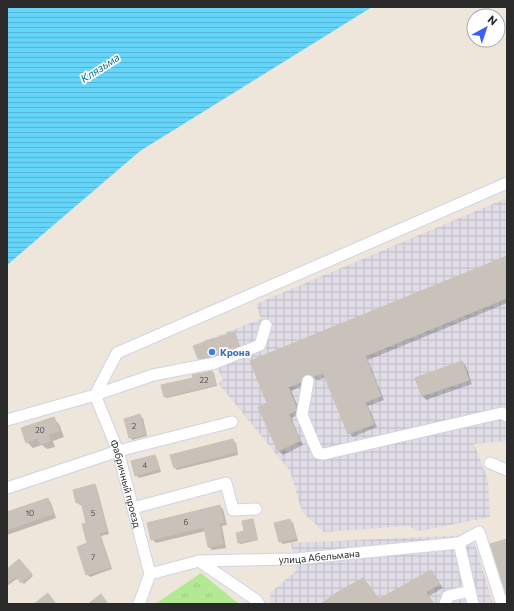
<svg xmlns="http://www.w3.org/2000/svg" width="514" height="611" font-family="Commissioner,sans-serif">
<defs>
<pattern id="industrial-grid" width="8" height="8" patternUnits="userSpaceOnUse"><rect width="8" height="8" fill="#dfdce5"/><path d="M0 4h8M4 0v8" fill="none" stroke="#c0bdc5"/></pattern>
<pattern id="park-tufts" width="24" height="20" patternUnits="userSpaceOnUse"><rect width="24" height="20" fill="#b2e992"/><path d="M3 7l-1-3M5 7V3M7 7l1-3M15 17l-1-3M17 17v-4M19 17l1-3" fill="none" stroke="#99c87e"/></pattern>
<pattern id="water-rules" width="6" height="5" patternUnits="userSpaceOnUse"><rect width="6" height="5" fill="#64d4f9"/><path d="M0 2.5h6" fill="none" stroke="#57b6d6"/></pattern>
</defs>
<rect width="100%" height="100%" fill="#eee5db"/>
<path fill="url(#industrial-grid)" d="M507,198v243l-33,3 14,36 2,37 -71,14 -11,-5 -84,6 -22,-20 -12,-41 -71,-87 4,-5 -11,-21 -7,2 -7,-17 63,-24 -5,-15z
M472,535l21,69h-222l-1,-11 27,-23 -6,-27z"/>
<path fill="url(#park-tufts)" d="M201,573l38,31h-84z"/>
<path fill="url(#water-rules)" d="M7,7h365l-232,144 -133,114z"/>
<path fill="#0003" d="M507,257v46l-139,57 16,40 -16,6 9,21 -24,10 -4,-4 -23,-56 -8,3 -4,-2h-4l-6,7 -13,6 9,20 -1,4 -8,3 12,27 -20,10 -4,-4 -19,-44 8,-4 -17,-41z
M233,333l3,3 5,13 -25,10 -14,3 -3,-3z
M462,362l4,4 6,18 -46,16 -4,-4 -6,-18z
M212,372l2,1 3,13 -50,12 -2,-1 -2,-12 31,-6z
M140,416l3,2 4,18 -15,4 -2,-3z
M53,418l6,6 5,13 -11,4 2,6 -8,2 -5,-4 -9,3 -6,-6z
M233,441l3,2 2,12 -61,15 -3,-3z
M154,456l3,3 4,13 -22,6 -3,-3z
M94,485l3,3 12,46 -8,2 11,33 -22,8 -3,-3 1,-30v-20l-5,-19h-3l-3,-3z
M47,499l4,4 5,15 -49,17v-22z
M220,506l3,3 4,16 -5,1 4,22 -14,2 -3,-3 -3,-16 -50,12 -4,-4z
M252,520l2,2 4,18 -17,4 -2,-1z
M290,520l3,3 5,18 -15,3 -3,-3z
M22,563l11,13 -9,8 -6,-6 -11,8v-16z
M431,571l12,17 -14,8 5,8h-111l44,-21 13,17z"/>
<path fill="#c9c2bb" stroke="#c9c2b4" d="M507,256v42l-142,58 16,40 -16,6 9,22 -26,10 -25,-61 -10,4 -3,-3 -5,1 -3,2 -1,5 -13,5 8,20v4l-8,3 12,27 -22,10 -20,-44 9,-4 -17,-42z
M234,332l5,14 -26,10 -15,3 -5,-13z
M462,361l7,19 -47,16 -7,-18z
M212,371l4,14 -52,12 -3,-12 32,-7 -1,-3z
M140,414l5,20 -16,4 -5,-19z
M54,417l5,14 -11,4 2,6 -10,3 -2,-6 -12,5 -5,-15z
M233,439l3,13 -62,16 -4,-13z
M155,455l4,14 -24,7 -4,-15z
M95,484l12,47 -8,2 11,34 -24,8 -9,-28 10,-4 -5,-19 4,-1 -5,-21 -5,1 -3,-13z
M48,498l5,16 -46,16v-18z
M220,505l4,17 -5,1 4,21 -15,3 -4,-20 -53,13 -4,-17z
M253,519l4,20 -19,4 -2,-10 8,-2 -2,-10z
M290,519l6,19 -17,4 -5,-19z
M507,539v55h-1l-16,-50z
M19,559l13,15 -11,9 -5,-6 -9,6v-14z
M431,570l9,14 -14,8 8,12h-113l12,-9 30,-17 16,21z
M48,593l8,11h-22z
M101,594l7,10h-20z"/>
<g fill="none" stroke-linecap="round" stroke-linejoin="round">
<defs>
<g id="minor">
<path d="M308,381l-6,34 16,38 6,1 178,-41 5,3"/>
<path d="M95,395l22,-42 390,-170"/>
<path id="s1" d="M95,395l23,56 32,123"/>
<path d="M7,420l88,-25 58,-20 62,-12 45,-18 6,-20"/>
<path d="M490,463l17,7"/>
<path d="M7,488l111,-37 114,-29"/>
<path d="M133,508l93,-25 7,27 23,-1"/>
<path d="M459,543l20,-11 23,72"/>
<path d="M199,561l57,39 3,4"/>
<path id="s2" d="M139,604l11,-30 49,-13 96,-2 164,-16 14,61"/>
<path d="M445,604l3,-8 22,-5"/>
</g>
</defs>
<use href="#minor" stroke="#d0d4e5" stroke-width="13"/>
<use href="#minor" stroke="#fff" stroke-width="11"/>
</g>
<circle fill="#3f7fe0" stroke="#fff" stroke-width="1.5" cx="212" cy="352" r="4"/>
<g text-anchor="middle" stroke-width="3.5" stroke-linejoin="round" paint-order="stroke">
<g font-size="8" fill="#52504e">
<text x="204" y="383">22</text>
<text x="134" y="429">2</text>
<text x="40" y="433">20</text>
<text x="145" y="468">4</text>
<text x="30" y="516">10</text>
<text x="93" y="516">5</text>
<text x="186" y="525">6</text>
<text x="93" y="560">7</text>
</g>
<g font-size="10" font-weight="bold" fill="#366cbe" stroke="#fff" text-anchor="start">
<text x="220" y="356">Крона</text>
</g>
<g font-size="10" fill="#2a2a2a" stroke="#fff">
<text dy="4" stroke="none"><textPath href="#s1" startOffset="94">Фабричный проезд</textPath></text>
<text dy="4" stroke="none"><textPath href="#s2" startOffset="203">улица Абельмана</textPath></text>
</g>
<g font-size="11" font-style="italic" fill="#0171a8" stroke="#fff">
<text transform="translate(100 68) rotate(-33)" y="4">Клязьма</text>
</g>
</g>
<rect width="514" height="611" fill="none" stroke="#2a2a2a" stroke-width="16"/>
<g transform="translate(486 28) rotate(40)"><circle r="19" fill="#ffffff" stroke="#aaaaaa"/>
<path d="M0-3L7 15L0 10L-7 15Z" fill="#3760ff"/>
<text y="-6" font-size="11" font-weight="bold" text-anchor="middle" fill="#2a2a2a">N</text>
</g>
</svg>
